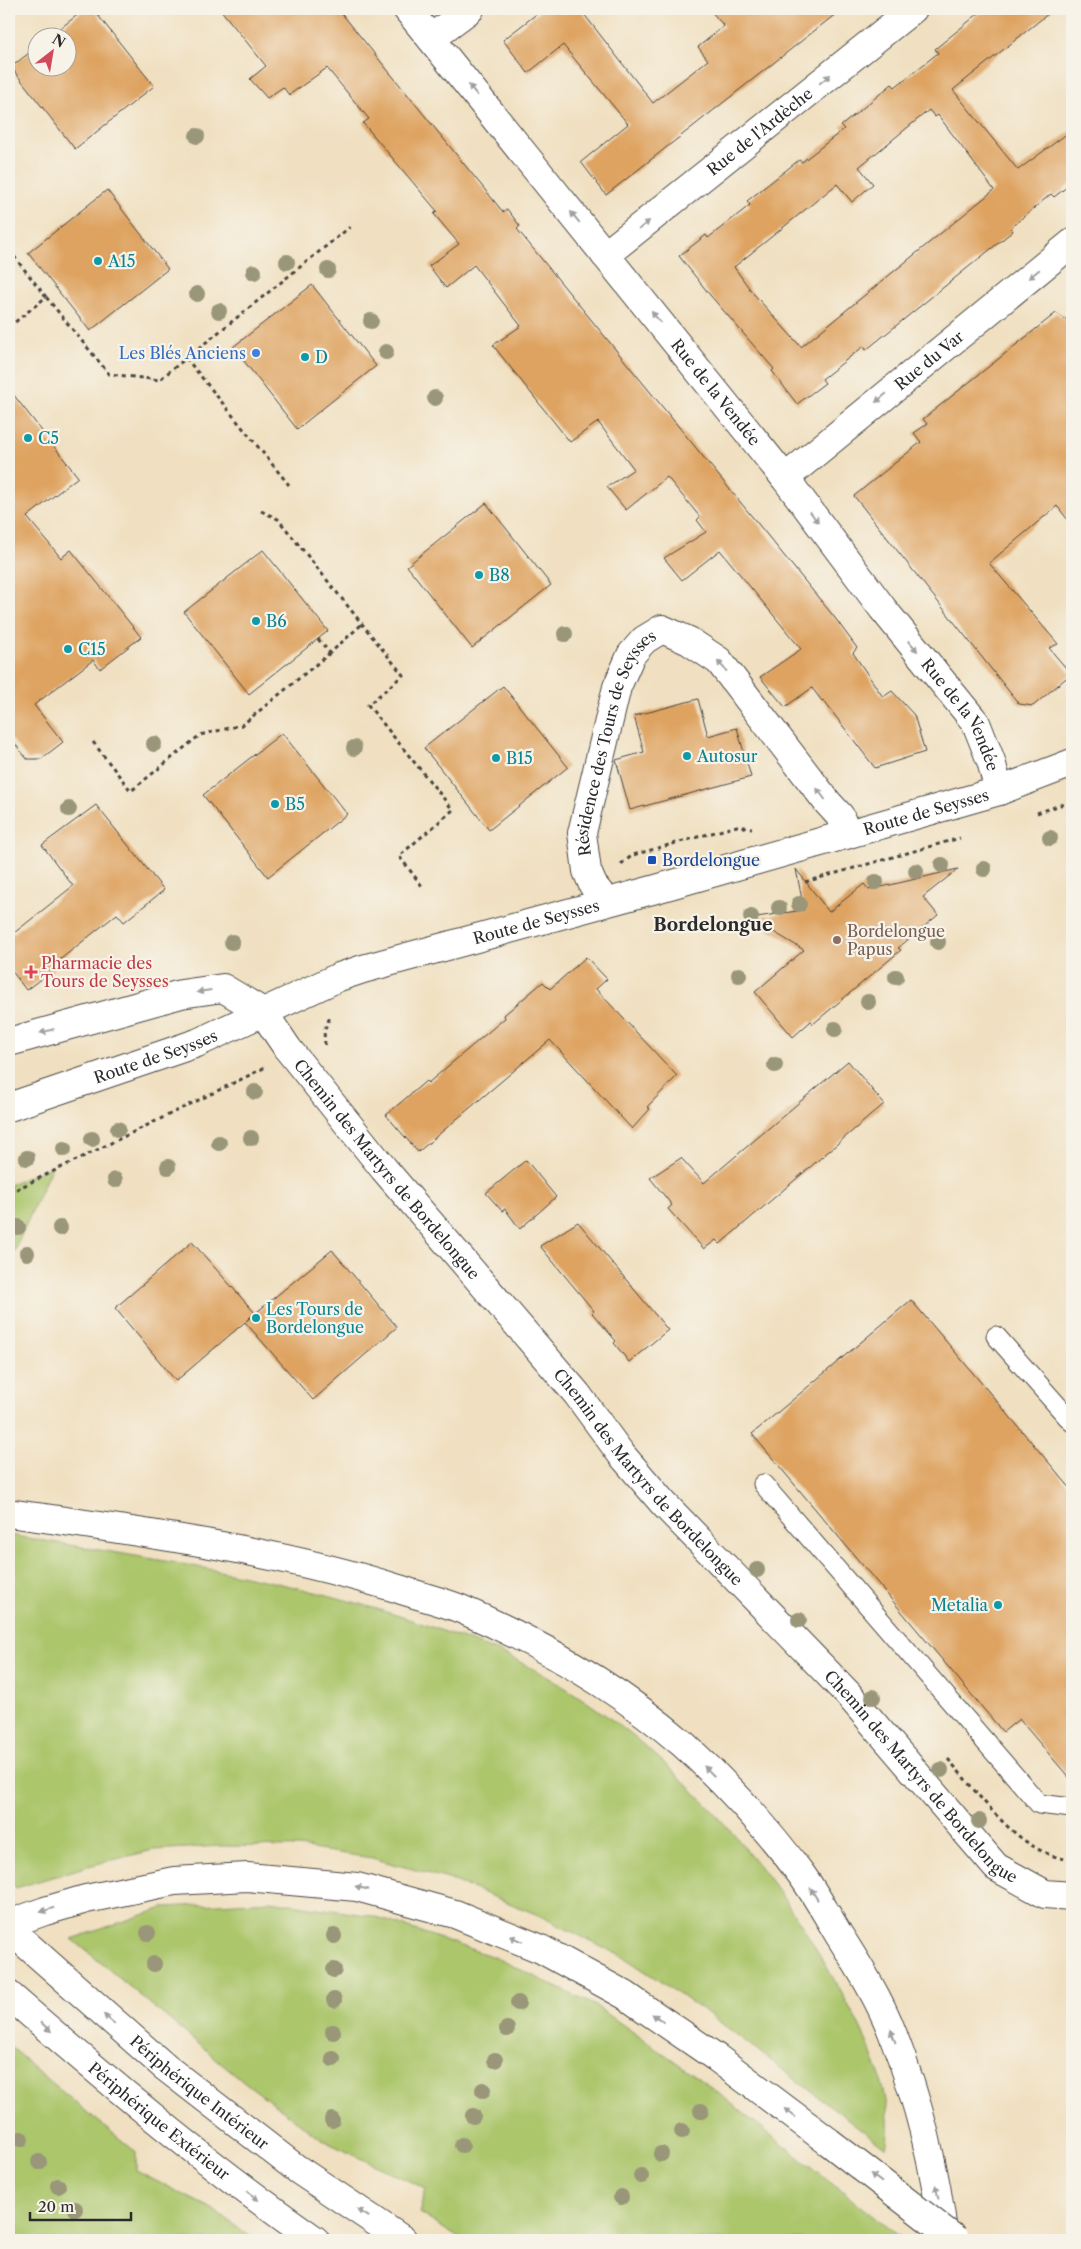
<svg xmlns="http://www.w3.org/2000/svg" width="1081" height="2249" font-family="'Libre Caslon Text',serif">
<rect width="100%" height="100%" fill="#f7f3e8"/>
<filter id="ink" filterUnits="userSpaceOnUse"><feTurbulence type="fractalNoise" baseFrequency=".02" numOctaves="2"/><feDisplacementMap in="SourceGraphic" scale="10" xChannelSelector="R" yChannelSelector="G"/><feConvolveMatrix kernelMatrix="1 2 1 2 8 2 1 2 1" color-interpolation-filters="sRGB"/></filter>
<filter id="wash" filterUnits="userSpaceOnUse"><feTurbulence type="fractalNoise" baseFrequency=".0096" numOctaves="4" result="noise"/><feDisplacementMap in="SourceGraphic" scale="20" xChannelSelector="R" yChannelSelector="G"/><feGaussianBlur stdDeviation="1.12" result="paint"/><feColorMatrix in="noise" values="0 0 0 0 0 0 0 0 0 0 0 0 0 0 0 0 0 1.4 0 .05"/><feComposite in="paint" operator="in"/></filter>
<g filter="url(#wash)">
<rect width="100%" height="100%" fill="#f0e0c1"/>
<path fill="#acc66c" stroke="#6c784c" d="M52,1166l-43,97v1v-79z
M9,1535c153,26 310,46 454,104 17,6 34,12 49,19 128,63 240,179 310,301 31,53 77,128 64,189l-174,-132 -87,-58 -89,-44 -84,-34 -80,-22 -73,-11 -78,-1 -68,4 -65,16 -72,22 -7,-7z
M270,1901l103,15 121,41 102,49 107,75 200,159h-441l-43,-27 7,-24 -104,-49 -75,-56 -175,-145 94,-32z
M9,2044l23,23 104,85v19l76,38 43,31h-246z"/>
<g id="blocks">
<path fill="#dea360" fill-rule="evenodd" d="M85,9h8l61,77 -79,63 -64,-82 27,-21v22h30v-30h-20z
M220,9h118l165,203 4,-3 13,17 -3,3 318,389 22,30 -4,5 30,44 9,-6 22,24 11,37 -50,16 -52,-68 -1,1 -10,-13 -27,19 -25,-30 41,-28 -81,-99 -38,30 -18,-22 42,-26 -9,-12 3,-3 -33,-40 -41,33 -19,-23 27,-18 -36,-47 -28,20 -67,-84 -10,-13 28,-19 -47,-61 -28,23 -17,-22 30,-22 -25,-30 3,-3 -74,-88 6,-4 -42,-51 -38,27 -6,-8 -16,11 -17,-19 16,-13z
M543,9h37l73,94 55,-43 -10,-13 26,-21 -15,-17h133l-236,186 -25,-33 47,-38 -65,-79 -35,28 -25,-33z
M984,9h70l-101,81 65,80 54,-40v53l-18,14 -3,-3 -41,34 3,3 -147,119 -2,-4 -42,33 3,4 -28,21 -25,-33 2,-2 -64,-74 -31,-39 27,-21 2,3 42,-33 -3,-4 52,-41 3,2 42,-33 -3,-3 51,-42 3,3 43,-34 -3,-4zM929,110l6,7 3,-2 56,75 -193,157 -49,-55 -18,-25 103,-83 15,18 21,-18 -14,-17z
M107,190l61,79 -78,62 -62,-78z
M312,285l64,81 -79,63 -64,-82z
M1056,313l16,10v202l-15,-19 -68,57 69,81 -9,4 22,26 -38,32 -14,-2 -165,-208 67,-54 -7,-9 13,-9 -4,-5z
M9,389l69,88 -51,40 34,41 10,-8 70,87 -41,32 -7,-9 -59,45 29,37 -22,17h-14l-18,-23z
M486,503l65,82 -79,63 -65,-82z
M263,550l65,81 -79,63 -65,-82z
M503,686l65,81 -79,63 -65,-82z
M698,699l10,37 29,-8 14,49 -121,33 -14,-50 28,-8 -10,-36z
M282,733l65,81 -79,63 -65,-82z
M96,805l68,85 -40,32 -7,-8 -65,52 2,3 -28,21 -17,-23v-30l64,-51 -31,-41z
M796,869l33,43 35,-28 5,6 89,-21 -35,28 15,18 -40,33 3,2 -88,74 -2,-3 -18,16 -38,-45 49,-42 -54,-32 54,-8z
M586,957l21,22 -11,10 81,87 -30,31 3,2 -18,20 -82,-89 -132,112 -32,-37 40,-34 2,2 77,-65 -1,-3 39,-33 7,7z
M848,1061l36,43 -164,140 -4,-4 -12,9 -36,-40 4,-4 -22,-27 31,-20 23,25z
M526,1160l30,37 -36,32 -15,-20 -3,2 -16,-18z
M578,1222l90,108 -39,32 -15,-19 2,-2 -24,-28 2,-2 -54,-65z
M192,1242l63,71 -9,8 86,-71 65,77 -84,73 -68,-78 -69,59 -61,-73z
M911,1300l161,190v291l-53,-62 -16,13 -251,-298z"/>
</g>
</g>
<g filter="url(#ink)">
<use href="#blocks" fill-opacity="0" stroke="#494642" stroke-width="1"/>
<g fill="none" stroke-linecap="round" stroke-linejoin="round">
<defs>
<path id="service" d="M996,1336l76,86
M763,1484l276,320 33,4"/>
<g id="minor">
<path id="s1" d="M407,9l378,469 98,131 93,114 15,38 8,30"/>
<path d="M431,38l39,-29"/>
<path id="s2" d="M605,255l308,-246"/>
<path id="s3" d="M785,478l287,-235"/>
<path id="s4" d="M606,901l-13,-16 -6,-14 -5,-38 35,-146 14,-32 13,-15 18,-11 27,12 30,20 109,142 12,13 6,19"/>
<path id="s5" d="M9,1042l172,-48 42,-6 40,24 25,37 96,120 193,225 44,60 42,49 185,191 148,173 49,27 27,2"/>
</g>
<g id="secondary">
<path id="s6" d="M9,1107l188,-64 142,-66 24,-8 293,-80 343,-98 73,-28"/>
</g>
<g id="motorway">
<path d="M9,1513c131,19 263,36 390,76 20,7 42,12 62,20 79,34 157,79 222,135 43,39 84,84 118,130 14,19 26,41 38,61 19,30 40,63 53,97 26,67 44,137 52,208"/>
<path d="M9,1924l36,-13 41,-12 88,-18 73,-4 110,10 98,27 86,35 84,46 92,63 112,84"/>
<path id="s7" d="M9,1929l156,138 132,102 106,71"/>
<path id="s8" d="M9,1995c99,86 198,170 306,245"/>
</g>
</defs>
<use href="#service" stroke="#494642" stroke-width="21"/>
<use href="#minor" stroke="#494642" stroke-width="30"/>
<use href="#secondary" stroke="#494642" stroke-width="30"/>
<use href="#motorway" stroke="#494642" stroke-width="30"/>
<path stroke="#494642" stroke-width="3" stroke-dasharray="4 4" stroke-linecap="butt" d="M170,9v4
M9,250l37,47
M9,327l37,-30 63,77 50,6 191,-153
M186,358l103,127
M261,511l17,8 125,156 -35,30 85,105 -54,46 23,30
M318,639l12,14 31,-28
M93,742l38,49 69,-56 42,-10 88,-72
M1037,813l35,-12
M621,864l12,-9 104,-29 15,2
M805,882l155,-44
M325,1045l-1,-14 6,-14
M9,1193l255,-125
M948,1759c33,37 71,96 124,101"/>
<use href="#service" stroke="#fff" stroke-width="19"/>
<use href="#minor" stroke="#fff" stroke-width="28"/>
<use href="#secondary" stroke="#fff" stroke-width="28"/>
<use href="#motorway" stroke="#fff" stroke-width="28"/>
<defs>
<path id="motorway-bridge" d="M829,2142l127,98"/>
</defs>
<use href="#motorway-bridge" stroke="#494642" stroke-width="30" stroke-linecap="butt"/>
<use href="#motorway-bridge" stroke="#fff" stroke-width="28"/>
</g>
<g fill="#999679">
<circle cx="197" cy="136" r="8"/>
<circle cx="287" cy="262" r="8"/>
<circle cx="328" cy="270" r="8"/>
<circle cx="254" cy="272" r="8"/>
<circle cx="197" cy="294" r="8"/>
<circle cx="219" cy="311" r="8"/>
<circle cx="371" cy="321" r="8"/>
<circle cx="386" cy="352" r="8"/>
<circle cx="435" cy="398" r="8"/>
<circle cx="565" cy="634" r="8"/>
<circle cx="154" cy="744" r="8"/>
<circle cx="354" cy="748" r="8"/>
<circle cx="69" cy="809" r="8"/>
<circle cx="1050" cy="838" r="8"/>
<circle cx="942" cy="865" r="8"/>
<circle cx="984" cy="869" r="8"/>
<circle cx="916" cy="871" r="8"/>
<circle cx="876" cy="882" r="8"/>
<circle cx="799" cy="904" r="8"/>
<circle cx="779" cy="908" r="8"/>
<circle cx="751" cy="917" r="8"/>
<circle cx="232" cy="942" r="8"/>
<circle cx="938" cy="942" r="8"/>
<circle cx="739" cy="975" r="8"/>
<circle cx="896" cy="977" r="8"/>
<circle cx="868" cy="1002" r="8"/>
<circle cx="835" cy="1029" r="8"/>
<circle cx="775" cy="1065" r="8"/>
<circle cx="255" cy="1092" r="8"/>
<circle cx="118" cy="1129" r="8"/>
<circle cx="251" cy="1138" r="8"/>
<circle cx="92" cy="1139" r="8"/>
<circle cx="219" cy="1143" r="8"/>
<circle cx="64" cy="1149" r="8"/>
<circle cx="27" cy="1158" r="8"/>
<circle cx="168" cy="1167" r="8"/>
<circle cx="115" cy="1180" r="8"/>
<circle cx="18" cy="1227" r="8"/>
<circle cx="60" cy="1228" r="8"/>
<circle cx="27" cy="1253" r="8"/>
<circle cx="757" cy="1570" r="8"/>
<circle cx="799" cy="1620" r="8"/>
<circle cx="873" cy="1697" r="8"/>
<circle cx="941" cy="1770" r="8"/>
<circle cx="979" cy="1821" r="8"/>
<circle cx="148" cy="1933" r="8"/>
<circle cx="334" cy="1936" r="8"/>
<circle cx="154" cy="1964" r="8"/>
<circle cx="334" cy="1970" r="8"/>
<circle cx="334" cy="2000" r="8"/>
<circle cx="518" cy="2003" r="8"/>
<circle cx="507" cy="2029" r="8"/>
<circle cx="333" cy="2032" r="8"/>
<circle cx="333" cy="2059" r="8"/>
<circle cx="495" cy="2060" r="8"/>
<circle cx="483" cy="2090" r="8"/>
<circle cx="701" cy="2111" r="8"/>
<circle cx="473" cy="2116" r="8"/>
<circle cx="332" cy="2120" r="8"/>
<circle cx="682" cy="2131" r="8"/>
<circle cx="21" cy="2139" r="8"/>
<circle cx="462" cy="2145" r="8"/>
<circle cx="661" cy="2154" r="8"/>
<circle cx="39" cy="2162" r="8"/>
<circle cx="641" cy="2176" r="8"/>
<circle cx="58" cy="2186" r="8"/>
<circle cx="621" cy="2197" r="8"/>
<circle cx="75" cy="2209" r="8"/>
</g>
<defs><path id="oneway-solid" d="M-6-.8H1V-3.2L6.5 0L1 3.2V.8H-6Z" transform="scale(1.25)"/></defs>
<g fill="#a0a0a0">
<use href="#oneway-solid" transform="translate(825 79) rotate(-39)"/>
<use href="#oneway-solid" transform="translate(473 90) rotate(-129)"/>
<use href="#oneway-solid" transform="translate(575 217) rotate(-129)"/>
<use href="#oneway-solid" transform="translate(644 225) rotate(-39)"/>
<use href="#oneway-solid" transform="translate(1034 274) rotate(141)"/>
<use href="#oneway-solid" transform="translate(656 317) rotate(-129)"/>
<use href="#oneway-solid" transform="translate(881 398) rotate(141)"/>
<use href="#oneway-solid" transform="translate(814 517) rotate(53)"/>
<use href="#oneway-solid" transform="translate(913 646) rotate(51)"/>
<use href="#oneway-solid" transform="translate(722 666) rotate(-131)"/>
<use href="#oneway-solid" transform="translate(821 794) rotate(-127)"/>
<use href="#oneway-solid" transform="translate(204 991) rotate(172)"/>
<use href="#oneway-solid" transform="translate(47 1031) rotate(164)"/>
<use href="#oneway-solid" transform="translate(709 1771) rotate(-135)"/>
<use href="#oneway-solid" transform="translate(362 1888) rotate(-166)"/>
<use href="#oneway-solid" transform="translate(814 1894) rotate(-122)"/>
<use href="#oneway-solid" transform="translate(47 1910) rotate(162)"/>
<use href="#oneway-solid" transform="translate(516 1939) rotate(-157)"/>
<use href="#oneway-solid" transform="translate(658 2018) rotate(-146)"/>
<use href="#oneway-solid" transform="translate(109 2019) rotate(-139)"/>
<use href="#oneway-solid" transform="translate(46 2027) rotate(41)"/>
<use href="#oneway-solid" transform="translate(893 2036) rotate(-110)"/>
<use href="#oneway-solid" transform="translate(790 2113) rotate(-143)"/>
<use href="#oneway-solid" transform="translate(876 2178) rotate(-142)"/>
<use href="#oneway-solid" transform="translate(937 2192) rotate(-102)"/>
<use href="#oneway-solid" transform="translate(253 2196) rotate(38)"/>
<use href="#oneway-solid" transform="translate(363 2213) rotate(-146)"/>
</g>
</g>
<g fill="#0f9aa8" stroke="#f7f3e8" stroke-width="2">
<circle cx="98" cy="261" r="5"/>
<circle cx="305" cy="357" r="5"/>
<circle cx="28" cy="438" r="5"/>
<circle cx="479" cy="575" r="5"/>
<circle cx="256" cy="621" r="5"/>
<circle cx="68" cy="649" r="5"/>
<circle cx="687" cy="756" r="5"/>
<circle cx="496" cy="758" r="5"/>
<circle cx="275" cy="804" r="5"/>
<circle cx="256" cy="1318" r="5"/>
<circle cx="998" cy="1605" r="5"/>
</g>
<circle fill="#3f7fe0" stroke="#f7f3e8" stroke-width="2" cx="256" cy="353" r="5"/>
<rect fill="#1a4fb4" stroke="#f7f3e8" stroke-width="2" x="647" y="855" width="10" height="10" rx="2.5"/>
<circle fill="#8d6e63" stroke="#f7f3e8" stroke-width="2" cx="837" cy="940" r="5"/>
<path fill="#e0444e" stroke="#f7f3e8" stroke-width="2" d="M28.5 964.5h5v5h5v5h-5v5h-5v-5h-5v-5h5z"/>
<g text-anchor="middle" stroke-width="4.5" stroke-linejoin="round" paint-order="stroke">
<g font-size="16" fill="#2b2b2b" stroke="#f7f3e8">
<text dy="6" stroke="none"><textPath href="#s2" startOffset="198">Rue de l'Ardèche</textPath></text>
<text dy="6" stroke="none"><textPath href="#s3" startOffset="186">Rue du Var</textPath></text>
<text dy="6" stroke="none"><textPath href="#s1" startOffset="492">Rue de la Vendée</textPath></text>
<text dy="6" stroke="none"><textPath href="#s1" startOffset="898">Rue de la Vendée</textPath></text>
<text dy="6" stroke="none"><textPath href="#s4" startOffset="171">Résidence des Tours de Seysses</textPath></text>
<text dy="6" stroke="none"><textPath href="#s6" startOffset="965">Route de Seysses</textPath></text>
<text dy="6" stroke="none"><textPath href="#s6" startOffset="560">Route de Seysses</textPath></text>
<text dy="6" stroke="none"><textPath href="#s6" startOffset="155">Route de Seysses</textPath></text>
<text dy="6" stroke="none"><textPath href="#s5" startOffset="468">Chemin des Martyrs de Bordelongue</textPath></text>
<text dy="6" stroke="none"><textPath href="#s5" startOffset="872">Chemin des Martyrs de Bordelongue</textPath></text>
<text dy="6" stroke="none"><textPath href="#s5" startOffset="1278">Chemin des Martyrs de Bordelongue</textPath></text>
<text dy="6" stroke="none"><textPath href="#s7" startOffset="251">Périphérique Intérieur</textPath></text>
<text dy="6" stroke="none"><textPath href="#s8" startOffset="196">Périphérique Extérieur</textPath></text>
</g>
<g font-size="16" fill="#0d838f" stroke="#f7f3e8" text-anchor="start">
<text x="108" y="267">A15</text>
<text x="315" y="363">D</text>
<text x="38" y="444">C5</text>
<text x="489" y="581">B8</text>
<text x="266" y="627">B6</text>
<text x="78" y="655">C15</text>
<text x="697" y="762">Autosur</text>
<text x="506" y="764">B15</text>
<text x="285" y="810">B5</text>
<text x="266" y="1315">Les Tours de<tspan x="266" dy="18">Bordelongue</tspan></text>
<text x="988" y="1611" text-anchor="end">Metalia</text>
</g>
<g font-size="16" fill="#366cbe" stroke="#f7f3e8" text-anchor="end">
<text x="246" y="359">Les Blés Anciens</text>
</g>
<g font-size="16" fill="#164399" stroke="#f7f3e8" text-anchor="start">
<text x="662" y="866">Bordelongue</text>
</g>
<g font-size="16" fill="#785e54" stroke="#f7f3e8" text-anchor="start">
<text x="847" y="937">Bordelongue<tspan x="847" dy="18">Papus</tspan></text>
</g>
<g font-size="16" fill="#be3a42" stroke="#f7f3e8" text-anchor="start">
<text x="41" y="969">Pharmacie des<tspan x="41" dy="18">Tours de Seysses</tspan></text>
</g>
<g font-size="18" font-weight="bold" fill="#2b2b2b" stroke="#f7f3e8">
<text x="713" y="931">Bordelongue</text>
</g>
</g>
<rect width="1081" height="2249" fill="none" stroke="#f7f3e8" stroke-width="30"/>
<g transform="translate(52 52) rotate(31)"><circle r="24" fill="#f7f3e8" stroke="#a5a39c"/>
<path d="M0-4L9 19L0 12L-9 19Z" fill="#d1495b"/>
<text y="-8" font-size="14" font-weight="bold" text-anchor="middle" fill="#2b2b2b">N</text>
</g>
<path d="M30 2212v8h101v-8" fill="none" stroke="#2b2b2b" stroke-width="2.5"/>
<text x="38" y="2212" font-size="15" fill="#2b2b2b" stroke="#f7f3e8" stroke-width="4" paint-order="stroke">20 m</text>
</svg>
